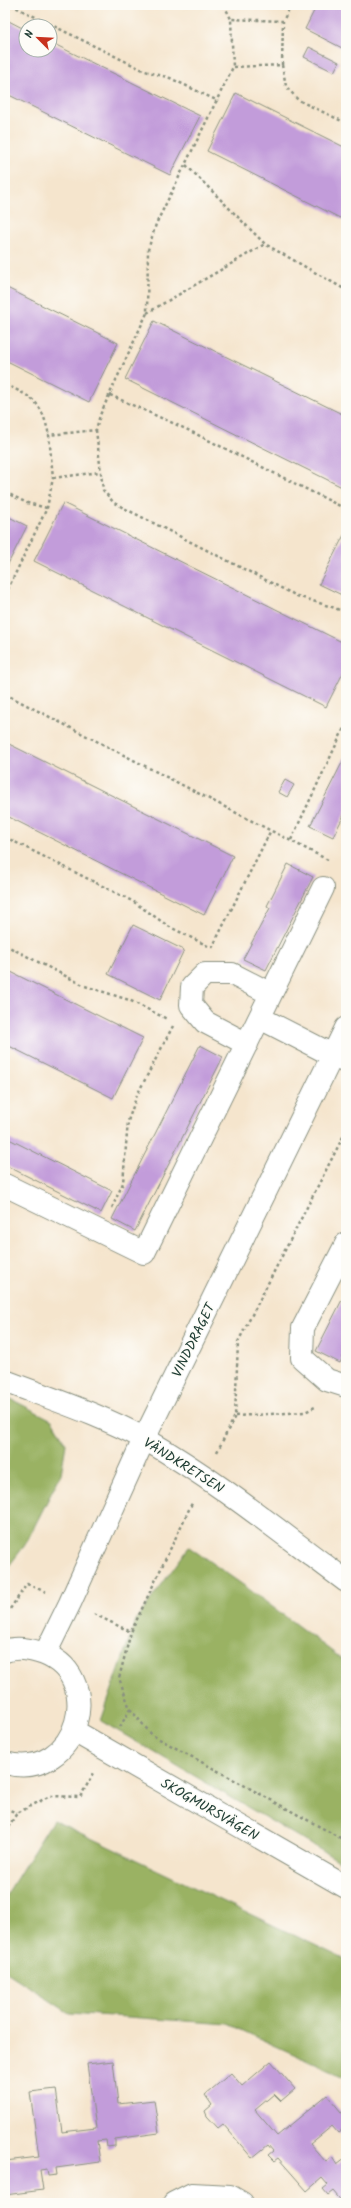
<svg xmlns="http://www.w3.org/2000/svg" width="351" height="2208" font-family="Kalam,sans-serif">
<rect width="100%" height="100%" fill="#fdfcf7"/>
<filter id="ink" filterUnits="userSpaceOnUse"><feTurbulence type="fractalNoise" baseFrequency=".025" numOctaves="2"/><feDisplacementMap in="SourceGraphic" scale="8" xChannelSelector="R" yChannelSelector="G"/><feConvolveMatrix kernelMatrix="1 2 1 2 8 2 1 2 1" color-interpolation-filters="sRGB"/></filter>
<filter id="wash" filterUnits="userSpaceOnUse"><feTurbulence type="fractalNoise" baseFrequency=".012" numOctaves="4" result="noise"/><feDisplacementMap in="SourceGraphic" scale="16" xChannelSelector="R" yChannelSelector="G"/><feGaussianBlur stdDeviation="0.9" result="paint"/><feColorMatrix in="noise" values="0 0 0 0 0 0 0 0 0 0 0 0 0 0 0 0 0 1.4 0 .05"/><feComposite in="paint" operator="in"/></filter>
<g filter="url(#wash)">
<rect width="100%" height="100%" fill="#f5e5cd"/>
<path fill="#9ab264" stroke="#5c784c" d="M5,1396l47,24 14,24 -5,30 -36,71 -20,26z
M189,1547l57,40 100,75v203l-245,-144 35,-101z
M53,1820l293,140v118l-118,-54 -159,-11 -64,-42v-74z"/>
<g id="blocks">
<path fill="#c29cda" d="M317,5h29v45l-41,-21z
M5,19l21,11v20h24v-8l150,74 -30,59 -165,-82z
M309,47l30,15 -5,10 -30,-15z
M236,93l110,55v73l-139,-70z
M5,287l113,56 -29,59 -84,-42z
M154,321l192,95v73l-221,-110z
M63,503l283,141v23l-20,40 -292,-146z
M5,515l22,11 -22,44z
M344,535h2v62l-27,-13z
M5,742l228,114 -29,59 -199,-100z
M346,755v56l-13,26 -23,-11z
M285,780l9,5 -7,12 -9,-5z
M288,864l25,13 -47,93 -23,-11 27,-51 -3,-2z
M133,925l51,25 -24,50 -52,-26z
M5,969l138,69 -30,60 -108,-54z
M200,1045l23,12 -88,174 -23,-12z
M5,1137l107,54 -11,22 -96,-48z
M346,1292v58l-6,13 -24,-12z
M113,2061l5,43 36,-4 5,33 -44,6v7l-8,1 -1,-7 -9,1 3,21 -44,6 1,7 -9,1 -1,-7 -7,1 3,20 -38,5v-34l34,-4 -9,-65 26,-3 6,43 34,-4 -9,-64z
M271,2061l24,28 -14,12 -7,-7 -19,16 22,26 50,-41 19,23v9l-8,6 -6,-7 -22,18 16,18 6,-5 5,8 9,-7v45h-3l-10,-12 -5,4 -5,-6 5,-4 -6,-7 -15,13 -29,-33 -4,3 -6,-6 5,-4 -5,-6 -16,13 -29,-34 -5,4 -11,-12 -2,-5 7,-6 -7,-10 26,-22 11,13z"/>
</g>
</g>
<g filter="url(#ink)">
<use href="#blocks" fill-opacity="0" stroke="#8a9180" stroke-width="1"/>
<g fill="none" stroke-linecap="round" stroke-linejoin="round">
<defs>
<path id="minor" d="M260,1018l86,44
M247,1044l-42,-22 -14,-17 1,-18 13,-13h27l39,20
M5,1185l139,68 179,-365
M346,1244l-43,84 -1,30 25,22 19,6
M5,1381c47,18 96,34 140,58 71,41 135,93 201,142
M5,1651c10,-4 23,-2 33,1 71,20 41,131 -33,111
M45,1654l25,-51 74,-164 202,-411
M74,1731l272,156
M174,2203l18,-9 38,2 12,7"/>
</defs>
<use href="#minor" stroke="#8a9180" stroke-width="24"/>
<path stroke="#8a9180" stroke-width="2.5" stroke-dasharray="3 3" stroke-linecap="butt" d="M11,5l134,66 25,7 48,23
M224,5l7,14
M282,65l1,-44
M234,67l48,-2 4,21 12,14 48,23
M186,165l79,79 81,46
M147,313l118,-69
M5,384c30,15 36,17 44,51
M110,395l76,34 160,80
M96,430l7,60 11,13 183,93 38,12 11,5
M53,478l47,-6
M5,492l22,11 20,5
M5,595l42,-87 6,-30 -4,-43 47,-5 4,-15 47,-102 1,-63 8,-26 77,-157 -2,-48 52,2 8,-16
M5,694l325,167
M5,837l129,65 34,24 40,20
M291,840l55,-116
M5,945l80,41 44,14 38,19
M212,948l59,-118
M112,1208l11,-25 5,-62 9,-26 36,-69
M235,1416l70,-4 12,-6
M217,1452l18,-36 3,-74 108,-211
M5,1612l5,-3 17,-25 19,8
M94,1614l37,18
M130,1709l22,26 194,106
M120,1727l10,-18 -11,-31 12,-46 62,-131
M5,1808l12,5
M5,1832l12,-19 33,-17 30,1 14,-24"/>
<use href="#minor" stroke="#fff" stroke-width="22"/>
</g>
</g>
<g text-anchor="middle" stroke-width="3" stroke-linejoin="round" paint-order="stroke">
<g font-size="14" fill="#1f3d34" stroke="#fdfcf7">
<text transform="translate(193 1340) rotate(-64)" y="5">VINDDRAGET</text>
<text transform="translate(184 1465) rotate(32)" y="5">VÄNDKRETSEN</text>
<text transform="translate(210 1809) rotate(30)" y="5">SKOGMURSVÄGEN</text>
</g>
</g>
<rect width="351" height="2208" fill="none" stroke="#fdfcf7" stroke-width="20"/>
<g transform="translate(38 38) rotate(294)"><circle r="19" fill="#fdfcf7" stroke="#a4b0a9"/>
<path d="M0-3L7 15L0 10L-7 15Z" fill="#c8321e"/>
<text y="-6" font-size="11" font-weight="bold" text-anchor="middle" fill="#1f3d34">N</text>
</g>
</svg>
